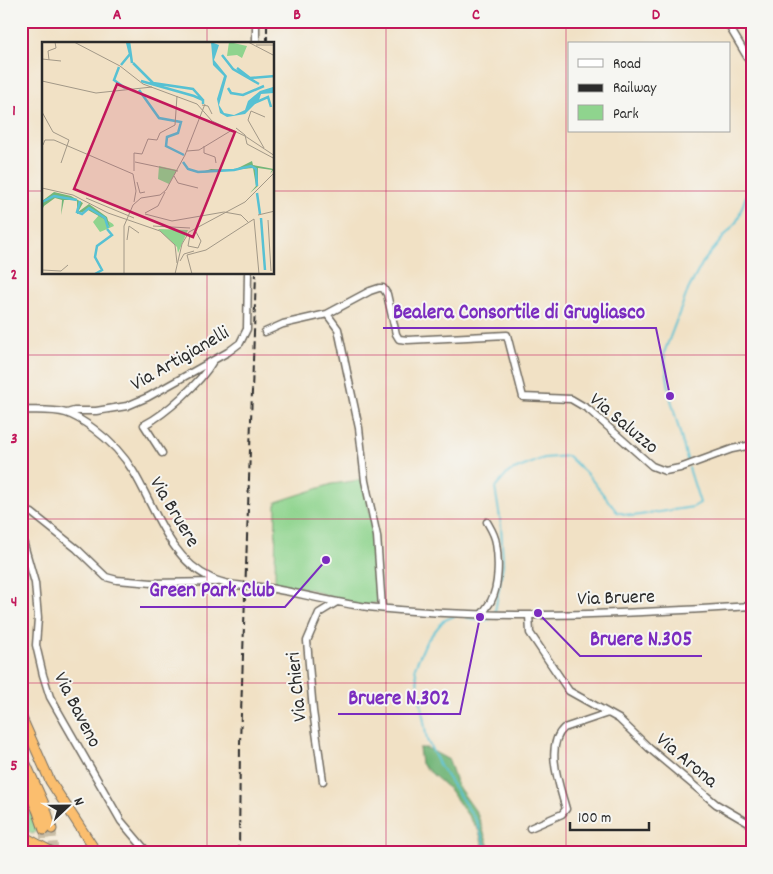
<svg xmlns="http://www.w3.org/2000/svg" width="773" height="874" font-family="Dekko,sans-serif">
<rect width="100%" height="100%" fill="#f6f6f2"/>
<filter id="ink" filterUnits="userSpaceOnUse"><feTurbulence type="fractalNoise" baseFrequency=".02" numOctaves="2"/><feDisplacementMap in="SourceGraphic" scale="10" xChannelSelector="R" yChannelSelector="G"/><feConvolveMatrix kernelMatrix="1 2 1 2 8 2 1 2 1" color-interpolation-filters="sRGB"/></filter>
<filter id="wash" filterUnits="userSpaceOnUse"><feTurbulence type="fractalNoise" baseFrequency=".0096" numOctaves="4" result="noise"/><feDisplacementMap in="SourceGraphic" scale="20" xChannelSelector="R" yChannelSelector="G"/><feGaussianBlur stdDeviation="1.12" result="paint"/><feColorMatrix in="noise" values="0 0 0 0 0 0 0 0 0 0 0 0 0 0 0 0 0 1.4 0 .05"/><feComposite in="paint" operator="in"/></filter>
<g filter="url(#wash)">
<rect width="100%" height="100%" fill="#f1e1c5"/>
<path fill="#8fd48e" stroke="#5d805c" d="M362,480l14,58 5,63 -22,7 -49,-19 -35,-6 1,-81 56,-18z
M21,791l13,30 3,10 -4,3 -12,-5z"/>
<path fill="#73b679" stroke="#4f7052" d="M419,748h8l22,12 8,25 20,28 14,40h-6l-6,-22 -30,-42 -28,-25z"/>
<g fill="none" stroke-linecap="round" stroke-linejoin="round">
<path stroke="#57c1d3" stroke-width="2" d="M688,463l-18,-67 -6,-43 24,-63 15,-28 34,-41 9,-25 6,-6
M751,602l1,-1
M495,612l8,-48 -2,-40 -6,-36 14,-16 35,-14 24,-2 20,19 29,37 16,4 60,-9 7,-4 -11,-35
M454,616l-11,5 -17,21 -11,25 12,73 13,26 37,56 11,31
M466,617l16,4 8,-2"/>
</g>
</g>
<g filter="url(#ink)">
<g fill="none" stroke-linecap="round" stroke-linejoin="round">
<path stroke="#c9bda6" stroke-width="9" stroke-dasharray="9 4.5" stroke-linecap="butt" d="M52,829l2,24
M44,830l2,23"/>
<defs>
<path id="minor" d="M726,21l26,44
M256,44v-23
M327,314l11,15 13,62 8,37 6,53 12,55 5,72
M265,332l18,-8 44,-10 43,-23 9,-3h4l4,6 9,40 3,5 9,1 99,-5 16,62 48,2 17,10 64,57 13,5 15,-3 52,-19 20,-4
M21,410c15,1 31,-1 45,3 10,3 20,10 28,16 16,12 29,25 39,42 22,36 36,88 78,107 20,10 43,7 64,11 31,6 61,14 93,18 127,14 256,7 384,-1
M67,413l7,-2h22l31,-5 21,-9 80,-45 12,-9 7,-14 1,-55
M162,453l-18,-28c22,-11 57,-43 69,-64
M21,518l5,-6 6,1 45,36 29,28 11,3 35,3 65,-1
M21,534l14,49 3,35 -2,27 7,30 7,22 71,124 27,32
M482,614c3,-4 6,-8 9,-13 8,-15 8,-41 5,-58 -1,-8 -5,-14 -9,-21
M529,615l1,18 39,58 50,28 30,29 67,56 36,21
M323,781l-10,-70 -6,-70 12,-28 18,-11
M530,828l32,-14 4,-5c-6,-22 -22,-63 -2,-81l44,-15"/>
<path id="highway" d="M21,716l29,65 47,72
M21,753l24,53 7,23
M21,774l17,38 6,18
M21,835l33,18
M21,852l1,1"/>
</defs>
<use href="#minor" stroke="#706b61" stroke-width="9"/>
<use href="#highway" stroke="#706b61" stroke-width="11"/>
<use href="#minor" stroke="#fff" stroke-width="6"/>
<use href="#highway" stroke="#fbbe6e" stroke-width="9"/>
<path stroke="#2b2b2b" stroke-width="2" stroke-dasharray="8 4" stroke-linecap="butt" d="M267,44v-23
M239,853l1,-110 16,-469"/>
</g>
</g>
<path fill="none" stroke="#c2185b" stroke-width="1" stroke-opacity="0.55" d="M207,21v23M386,21v832M566,21v832M21,191h23M274,191h478M207,274v579M21,355h731M21,519h731M21,683h731"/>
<g text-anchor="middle" stroke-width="4" stroke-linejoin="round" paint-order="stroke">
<g font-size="20" fill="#2b2b2b" stroke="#f6f6f2">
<text transform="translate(179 357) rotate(-30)" y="7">Via Artigianelli</text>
<text transform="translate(625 422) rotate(40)" y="7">Via Saluzzo</text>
<text transform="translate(176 511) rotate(59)" y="7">Via Bruere</text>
<text transform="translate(616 596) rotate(-2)" y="7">Via Bruere</text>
<text transform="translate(295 687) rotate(-96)" y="7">Via Chieri</text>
<text transform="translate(79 709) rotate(63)" y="7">Via Baveno</text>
<text transform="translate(688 759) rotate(40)" y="7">Via Arona</text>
</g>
</g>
<g transform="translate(42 42)">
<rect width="232" height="232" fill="#f1e1c5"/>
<path d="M187,0l18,4 -5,12 -5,-3 -10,1zM117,124l18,4 -8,14 -11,-5zM57,173l14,9 1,2 -14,6 -7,-10zM116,187l30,1 -10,23 -1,-6z" fill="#8fd48e"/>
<path d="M210,119l1,4 21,4 -4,5 2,-4 -14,-2v18l-8,7 6,-7 -3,-18 -54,5 12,-4 23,1zM12,150l17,4 12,7 -5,9 11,-8 18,13 3,10 -6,-8 -16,-9 -11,4v-14h-13l-3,15 1,-15 -7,-2 -11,8 -2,4v-9z" fill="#73b679"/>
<path d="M169,0l8,3 -5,15 13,16 -8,29 5,8 10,2 11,-5 3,-9 12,-10 13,-4 1,6 -13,1 -2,6 -14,14 -18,3 -7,-4 -3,-14 7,-23 -11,-11z" fill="#57c1d3"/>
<path fill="none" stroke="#57c1d3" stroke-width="2.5" d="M87,0l3,21M180,13l11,14 26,15M91,21l20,20 40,6 10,11M79,23l9,-11 -3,-12M77,25l-5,13 11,8M195,26l13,10 25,-2M99,39l53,15 9,4v4M186,46l3,5 12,2 21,-9M97,48l20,28 22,4 -3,11 -11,4 -1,9 18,9M212,61l14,-6 3,10M141,120l5,7 10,3 36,-2 17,-4 5,3 1,17M215,151l3,21M38,159l-3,11 5,2 7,-6 16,10 3,10M0,160l12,-6 23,4M219,176l4,52M53,232l7,-4 -7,-13 2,-11 15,-11 -5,-6"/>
<path fill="none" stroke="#a29887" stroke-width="1" d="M32,0l46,24 23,18 54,20 15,17 33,15 30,20M206,0l27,14M214,3h19M0,17l19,2M7,18l-1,-9 8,-3 -1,-6M0,39l54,12 56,-6M160,63l6,1 4,8M0,70l11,20 16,8 -8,23M194,86l9,7 2,9 28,15M1,103l2,-5h9l79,34 3,17 -2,11M162,104v7l11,4 1,6M222,106l-16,-28 3,-9 14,6M145,109l12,-1 33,-20M93,120l43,9M92,129v-18l8,1 6,-15 9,1 3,-7 15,-8 2,-29M132,134l4,7 20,5M95,140l3,11 5,-1M0,146l31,7 35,18 52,18 15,14 2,18M44,156l48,20M103,171l13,-7 7,-14M103,172l27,7 52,-9 17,3 7,7M216,173l17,-4M226,178l3,51M111,184l37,2M148,193l-2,11 10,2 3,-7 -5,-9M85,198l2,-14 10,7M138,219l4,-7 10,-3M0,228l19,1 7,-6M82,232v-48l9,-21 8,-7 19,-3 6,-5 19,-35 20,-51M133,232l7,-30 7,-12 56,-30 30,-30M150,232l-5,-19 19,-5 48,-31 5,55"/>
<path fill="#c2185b" fill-opacity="0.15" stroke="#c2185b" stroke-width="2.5" d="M75,42l118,48 -42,105 -119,-48z"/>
<rect width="232" height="232" fill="none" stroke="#2b2b2b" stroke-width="2.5"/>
</g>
<path fill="none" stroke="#7b2cbf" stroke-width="2" d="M670 396L656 328H383M326 560L285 607H140M538 613L580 656H702M480 617L460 714H338"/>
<g fill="#7b2cbf" stroke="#f6f6f2" stroke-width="2">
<circle cx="670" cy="396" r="5"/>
<circle cx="326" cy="560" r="5"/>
<circle cx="538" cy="613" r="5"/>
<circle cx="480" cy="617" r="5"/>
</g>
<g font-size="21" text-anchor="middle" font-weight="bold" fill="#7b2cbf" stroke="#f6f6f2" stroke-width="4" stroke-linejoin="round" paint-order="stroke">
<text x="519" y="318">Bealera Consortile di Grugliasco</text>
<text x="212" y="596">Green Park Club</text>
<text x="641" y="645">Bruere N.305</text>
<text x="399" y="704">Bruere N.302</text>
</g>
<rect width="773" height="874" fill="none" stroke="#f6f6f2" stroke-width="55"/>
<rect x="568" y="42" width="162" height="90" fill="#f6f6f2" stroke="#a5a5a2"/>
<rect x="578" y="59" width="25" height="8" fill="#ffffff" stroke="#a5a5a2"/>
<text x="613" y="68" font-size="15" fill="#2b2b2b">Road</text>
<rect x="578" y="84" width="25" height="8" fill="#2b2b2b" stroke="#a5a5a2"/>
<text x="613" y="92" font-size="15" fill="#2b2b2b">Railway</text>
<rect x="578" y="105" width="25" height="15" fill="#8fd48e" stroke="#a5a5a2"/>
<text x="613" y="118" font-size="15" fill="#2b2b2b">Park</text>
<g transform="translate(68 806) rotate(68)" stroke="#f6f6f2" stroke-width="4" paint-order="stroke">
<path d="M0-4L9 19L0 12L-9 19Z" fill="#2b2b2b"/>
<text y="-8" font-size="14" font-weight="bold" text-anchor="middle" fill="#2b2b2b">N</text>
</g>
<path d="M570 822v8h79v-8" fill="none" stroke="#2b2b2b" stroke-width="2.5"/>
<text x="578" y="822" font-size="15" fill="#2b2b2b" stroke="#f6f6f2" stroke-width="4" paint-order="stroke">100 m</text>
<rect x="28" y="28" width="718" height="818" fill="none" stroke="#c2185b" stroke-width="2"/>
<g font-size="16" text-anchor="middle" font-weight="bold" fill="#c2185b">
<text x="117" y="19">A</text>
<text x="297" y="19">B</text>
<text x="476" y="19">C</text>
<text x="656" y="19">D</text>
<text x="14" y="115">1</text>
<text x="14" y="279">2</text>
<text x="14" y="443">3</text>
<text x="14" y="606">4</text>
<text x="14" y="770">5</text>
</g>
</svg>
